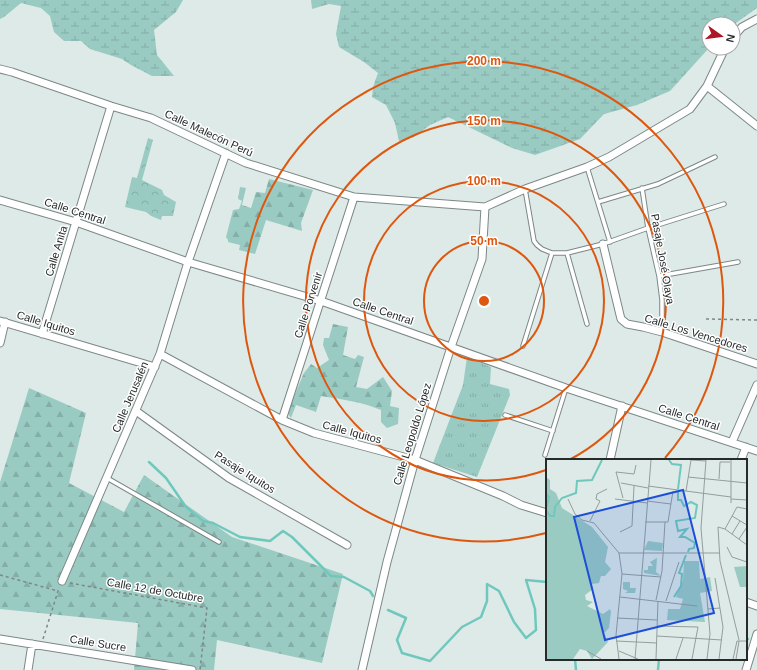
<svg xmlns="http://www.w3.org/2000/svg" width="757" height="670" font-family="Helvetica,sans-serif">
<defs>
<pattern id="grass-tufts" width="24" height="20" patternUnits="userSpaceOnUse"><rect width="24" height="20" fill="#99cbc3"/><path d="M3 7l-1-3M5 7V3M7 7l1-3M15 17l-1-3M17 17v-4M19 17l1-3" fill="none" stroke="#84aea8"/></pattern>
<pattern id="forest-firs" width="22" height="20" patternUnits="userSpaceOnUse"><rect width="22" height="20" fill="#99cbc3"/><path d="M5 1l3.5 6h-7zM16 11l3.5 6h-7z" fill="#84aea8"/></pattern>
<pattern id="wetland-marsh" width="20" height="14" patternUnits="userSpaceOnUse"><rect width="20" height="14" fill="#99cbc3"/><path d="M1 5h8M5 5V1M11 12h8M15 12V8" fill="none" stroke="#84aea8"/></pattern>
<pattern id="park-crowns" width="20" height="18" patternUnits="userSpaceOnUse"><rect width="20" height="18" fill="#99cbc3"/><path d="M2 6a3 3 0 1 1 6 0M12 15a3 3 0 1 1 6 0" fill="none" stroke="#84aea8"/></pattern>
</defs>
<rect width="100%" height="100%" fill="#ddeae8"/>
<path fill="url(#grass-tufts)" d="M467,357l24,10 -1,17 19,5 1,6 -33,82 -44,-14 30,-78z"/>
<path fill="url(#forest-firs)" d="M269,179l44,11 -12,33 1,8 -36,-11 -11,34 -16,-4 1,-5 -12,-3v-2l-2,-3 7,-27 6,-1 3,-8 -4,-2 2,-12 6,1 -4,17 9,3 5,-16 9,1z
M333,324l15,3 -5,28 12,4 3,-4 6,2 -8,30 11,2 16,-12 9,14 -2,15 9,2 -1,16 -11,4 -6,-6v-12c-19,-8 -40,-11 -60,-14l-5,16 -20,-7 -5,13 -4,-6 17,-39 7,-9 6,4 12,-8 -6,-15 1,-7h5z
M29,388l57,25 -17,70 55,29 20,-37 88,62 111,37 -21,89 -105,-23 -3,30h-80l4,-47 -138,-14v-127z"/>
<path fill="url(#wetland-marsh)" d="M0,0h183l-7,12 -22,18 3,25 17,21h-22l-21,-11 -9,-6 -32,-10 -9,-8h-17l-10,-9 -4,-16 -9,-8 -20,-5 -17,14 -4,2z
M311,0h446v8l-24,17v-1h-24v24l-39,43 -33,14 -33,9 -24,25 -45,16 -23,-7 -64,-31 -18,8 -16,12 -15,4 -4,-18 -9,-18 -14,-8 1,-10 5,-14 -14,-11 -25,-15 -3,-13 5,-28 -12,-2 -17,5z"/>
<path fill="url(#park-crowns)" d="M148,138l5,2 -11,40 20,10 2,5 12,7 -3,14h-11l-1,4 -10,-4 -5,-4 -21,-5 7,-30 5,1z"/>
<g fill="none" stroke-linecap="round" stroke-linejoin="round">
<path stroke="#70c8bd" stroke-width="2.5" d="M149,462l17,16 20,29 17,14 10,2 27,14 30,4 13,-10 9,6 39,39 13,1 26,14 3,5
M388,610l18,8 -9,22 5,13 28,8 32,-34 19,-10 6,-16v-17l12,7 15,31 12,16 10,-8 -1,-21 -9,-29 21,2
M746,639h2
M575,659l1,11
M658,670l1,-11"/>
<defs>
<path id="lane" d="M587,167l23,75
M642,188l6,40 11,48 3,24v31
M525,189l9,52 3,4 5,4 10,4h15l36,-9 45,-16 76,-24
M598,202l60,-18 57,-27
M567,253l20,71
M659,276l79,-14
M523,346l29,-93
M505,415l48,16
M545,455l21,-67
M107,478l112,64"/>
<path id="street" d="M733,37l9,-10 15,-8
M0,69l12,3 99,34 40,12 95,45 108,34 131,10 40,-18 62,-22 22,-10 81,-48 17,-23 18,-38
M707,86l50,40
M0,200l76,22 112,40 133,39 245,87 191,63
M603,244l17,71 1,4 6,5 16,3 19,5 95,32
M0,321l155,46
M42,334l69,-228
M0,343l5,-21
M160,354l122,66 32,13 101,27 88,36 18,9 26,8
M136,411l93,67 118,67
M282,420l72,-223
M732,442l25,-57
M610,460l12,-54
M741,460l5,-13
M62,581l98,-227 28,-92 38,-109
M746,602l11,4
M0,639l192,31
M28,670l4,-26
M362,670l25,-108 28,-102 36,-113 31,-88 3,-52
M746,670l11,-36"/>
</defs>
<use href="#lane" stroke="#7c8886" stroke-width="5.5"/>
<use href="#street" stroke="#7c8886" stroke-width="9"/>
<path stroke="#7e8785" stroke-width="1.5" stroke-dasharray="3 3" stroke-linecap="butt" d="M706,319l51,1
M0,575l58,16
M70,583l137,25 -7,62
M43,639l16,-51"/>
<use href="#lane" stroke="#fff" stroke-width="3.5"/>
<use href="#street" stroke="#fff" stroke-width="7"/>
</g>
<g fill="none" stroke="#de570e" stroke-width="2">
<circle cx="484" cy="301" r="60"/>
<circle cx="484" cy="301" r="120"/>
<path d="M546 470A180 180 0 1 1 569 460"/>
<path d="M546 533A240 240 0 1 1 665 458"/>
</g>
<g text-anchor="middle" stroke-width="3" stroke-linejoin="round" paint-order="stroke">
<g font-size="11" fill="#262b2a" stroke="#fff">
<text transform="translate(209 133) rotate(25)" y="4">Calle Malecón Perú</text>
<text transform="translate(75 211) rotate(18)" y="4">Calle Central</text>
<text transform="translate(56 251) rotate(-73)" y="4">Calle Anita</text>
<text transform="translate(663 259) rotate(80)" y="4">Pasaje José Olaya</text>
<text transform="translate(308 305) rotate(-72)" y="4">Calle Porvenir</text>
<text transform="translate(383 311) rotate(19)" y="4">Calle Central</text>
<text transform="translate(46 323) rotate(17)" y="4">Calle Iquitos</text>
<text transform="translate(696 333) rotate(17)" y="4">Calle Los Vencedores</text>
<text transform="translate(130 397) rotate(-67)" y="4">Calle Jerusalén</text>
<text transform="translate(689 417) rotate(18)" y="4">Calle Central</text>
<text transform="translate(352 432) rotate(15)" y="4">Calle Iquitos</text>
<text transform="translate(412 434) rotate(-73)" y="4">Calle Leopoldo López</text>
<text transform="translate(245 472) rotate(32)" y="4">Pasaje Iquitos</text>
<text transform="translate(155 590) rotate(10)" y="4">Calle 12 de Octubre</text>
<text transform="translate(98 643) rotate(9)" y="4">Calle Sucre</text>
</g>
</g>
<g transform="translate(546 459)">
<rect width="201" height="201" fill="#ddeae8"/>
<path d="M102,82l15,2 -1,8 -18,-1z" fill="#99cbc3"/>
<path d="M111,99l-1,14 5,4 -17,-3v-3h4v-4h5l-3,-4zM138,102h15l1,18 10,-2 2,14 -12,2 5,29 -38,-2 1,-11h12l3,-10 -7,-2 7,-17zM201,107v21h-7l-6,-20zM77,123h7v6h6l-1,5h-10l3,-2 -5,-2z" fill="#99cbc3"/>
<path d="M0,18l4,3v9l6,4 6,15 30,19 16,20 -3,15 6,7 -6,7h-4l-2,7 -7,1 1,5 -8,6 1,5 7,2 -6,4 16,8 7,-5 1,3 -2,16 -5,5 4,9 -16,17 -5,-8 -7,-2 -7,10h-27z" fill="#99cbc3"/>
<path fill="none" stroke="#70c8bd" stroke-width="2" d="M123,1l3,4 9,1 -3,24M132,33v8h3l3,6 7,-4 6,3 -2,13 -19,3 2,10 9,-2 -7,8h5l10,6 -1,5 -5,1 -1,3M0,35l3,3 -3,13 4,6h4l1,-9 7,-9 14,-5 1,-12 15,-1 10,-20M128,138l7,-11 1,-12 -3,-1 7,-18"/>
<path fill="none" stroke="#949e9c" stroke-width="1" d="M160,1l-5,68 9,106 -3,25M185,1v43M142,18l59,6M173,20l1,-17h10M75,24l27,5M102,27l83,11M140,32l5,-31 15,1M77,39l-7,-26 18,2 2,-9M22,40l7,15 7,6 12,3 25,30 3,21 -6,61 3,24M69,40l32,4M185,40l16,1M101,42l24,3M186,57l15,9M44,62l10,-20 -4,-2 1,-5 10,-5M99,63h23l5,-31M179,70l12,-22 10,2M74,73l12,-6 2,-40M186,75l8,-13M193,80l8,-12M181,88l5,10 15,5M73,94h100M76,115l39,3M169,119l8,49 -4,32M74,138l77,9M110,141l6,-29 3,-49M120,142l13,-39M162,150l12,-1M71,159l40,2M111,167l41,1 -6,32M111,177l65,4M193,181l-19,-79 -2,-34 7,2 22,16M70,182l41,2M41,192l14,8M73,192l19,8M89,200l16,-199M110,200l2,-58M130,200l7,-21M187,200l4,-18h10M190,200l3,-18"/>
<path fill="#1d4ed8" fill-opacity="0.15" stroke="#1d4ed8" stroke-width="2" d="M137,31l31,123 -109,27 -31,-123z"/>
<rect width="201" height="201" fill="none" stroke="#262b2a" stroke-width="2"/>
</g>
<circle cx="484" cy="301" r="6" fill="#de570e" stroke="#fff" stroke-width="2"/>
<g font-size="12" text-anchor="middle" font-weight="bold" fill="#de570e" stroke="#fff" stroke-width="3" stroke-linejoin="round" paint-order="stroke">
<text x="484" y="65">200 m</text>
<text x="484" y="125">150 m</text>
<text x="484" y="185">100 m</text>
<text x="484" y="245">50 m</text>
</g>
<g transform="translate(721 36) rotate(104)"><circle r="19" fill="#ffffff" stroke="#a8aaaa"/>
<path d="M0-3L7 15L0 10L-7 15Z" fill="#ab1724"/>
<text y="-6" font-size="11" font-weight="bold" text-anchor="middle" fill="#262b2a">N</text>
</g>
</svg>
